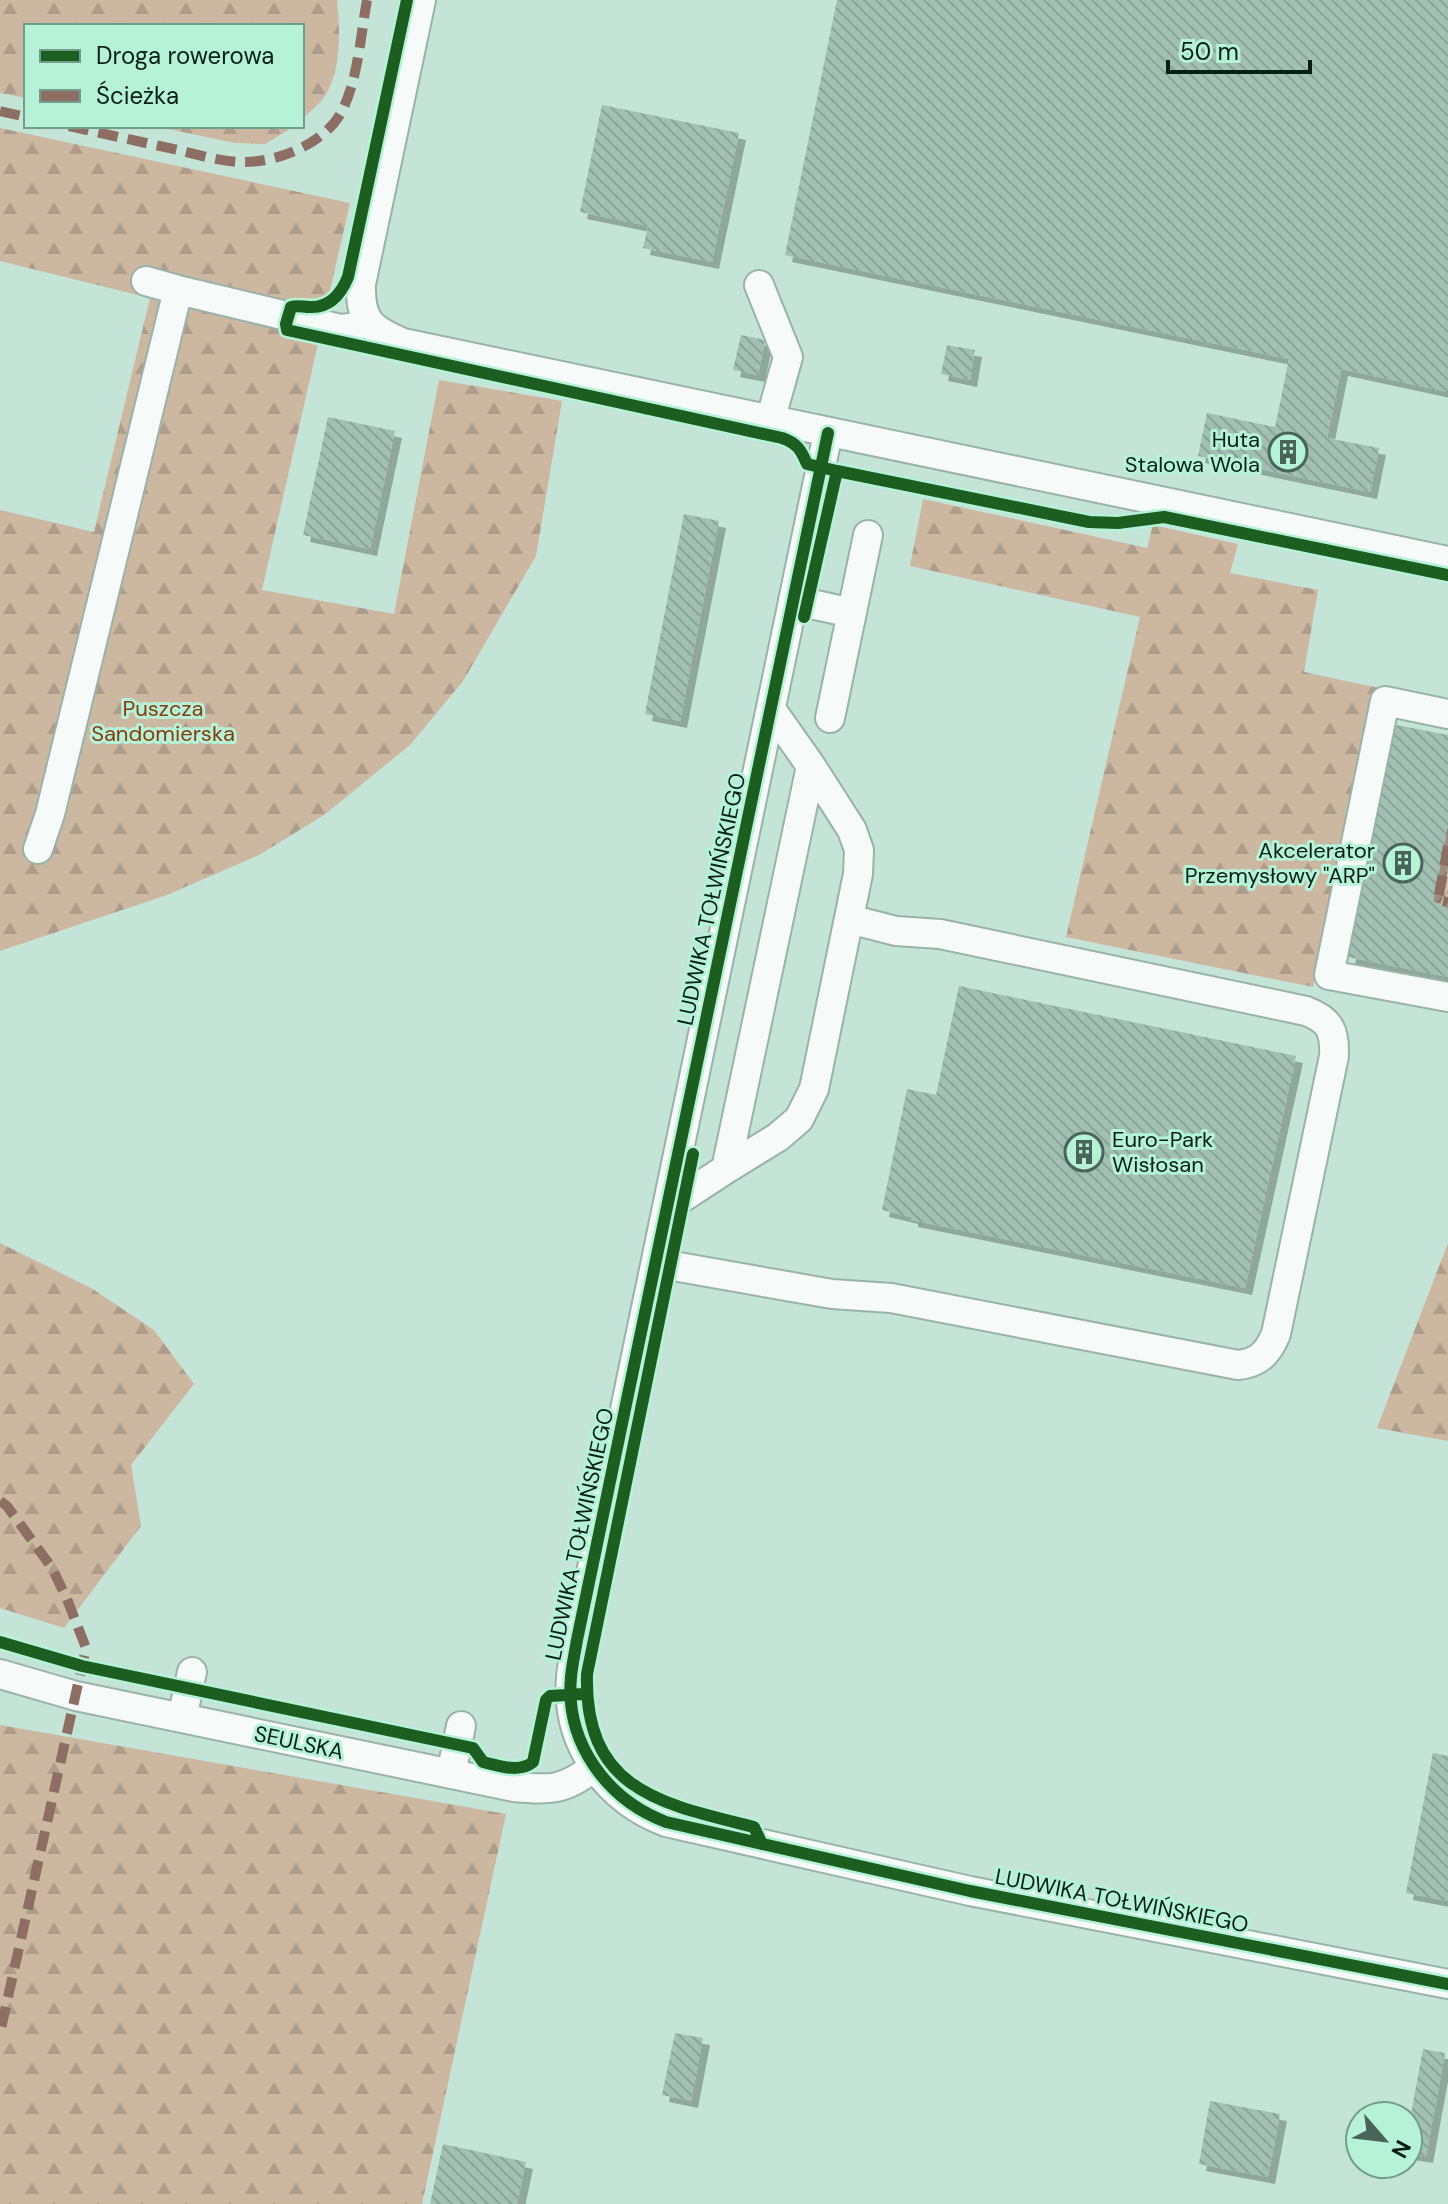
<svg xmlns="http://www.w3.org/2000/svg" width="1448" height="2204" font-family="'DM Sans',sans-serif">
<defs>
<pattern id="forest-firs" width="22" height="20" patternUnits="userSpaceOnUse" patternTransform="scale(2)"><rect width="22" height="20" fill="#ccb7a1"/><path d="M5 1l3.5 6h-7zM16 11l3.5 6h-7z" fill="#ae9d8a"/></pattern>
<pattern id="garden-furrows" width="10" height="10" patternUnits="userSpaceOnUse" patternTransform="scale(2)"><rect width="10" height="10" fill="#d3c1ac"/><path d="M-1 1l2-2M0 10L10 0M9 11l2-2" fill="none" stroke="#b4a593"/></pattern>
<pattern id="building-back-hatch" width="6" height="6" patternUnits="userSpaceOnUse" patternTransform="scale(2)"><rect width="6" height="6" fill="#a1bfb2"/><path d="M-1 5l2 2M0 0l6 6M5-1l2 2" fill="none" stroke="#89a498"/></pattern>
<filter id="shadow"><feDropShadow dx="7" dy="7" stdDeviation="0" flood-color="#0004"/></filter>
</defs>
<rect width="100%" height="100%" fill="#c3e4d6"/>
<path fill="url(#forest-firs)" d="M0,0h337c3,31 5,68 -12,96 -5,8 -16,16 -23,23v-93h-276v72l-26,-5z
M154,126h141l-30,18 -30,-1z
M0,128l350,75 -88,387 132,24 45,-234 123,21 -26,155 -73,125 -53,64 -86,70 -65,40 -92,40 -167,56v-441l94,22 56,-234 -150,-37z
M923,499l224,49 6,-23 85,19 -8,29 88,17 -14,82 75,16 -66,299 -247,-50 74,-320 -230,-51z
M0,1243l91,45 63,42 40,54 -63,81 10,61 -77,102 -64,-20z
M1448,1243v198l-71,-13z
M0,1725l506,89 -84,390h-422z"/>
<path fill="url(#garden-furrows)" d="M1448,825v81l-15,-4z"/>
<path fill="url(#building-back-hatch)" filter="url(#shadow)" d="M837,0h611v392l-107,-23 -14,69 52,10 -9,44 -172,-36 9,-43 68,14 14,-68 -504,-104z
M602,105l137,28 -27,129 -69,-14 5,-22 -68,-14z
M741,335l24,5 -7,35 -25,-5z
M947,345l28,5 -5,30 -29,-6z
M328,417l67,14 -25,118 -67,-14z
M684,514l35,7 -39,200 -35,-7z
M1391,724l57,11v89l-15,78 15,4v71l-100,-20z
M959,986l337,70 -51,232 -334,-68v-3l-29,-7 25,-121 29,6z
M1433,1753l15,3v145l-42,-8z
M675,2033l28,5 -12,63 -29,-6z
M1423,2049l22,4 -19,103 -18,-3v-23z
M1210,2101l70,13 -12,63 -69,-13z
M443,2144l83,18 -9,42h-87z"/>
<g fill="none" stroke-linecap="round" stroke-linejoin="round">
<defs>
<path id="minor" d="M421,0l-60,284c-1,37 9,45 42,59l1045,218
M146,281l32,9
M759,285l29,72 -18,64
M828,433l-251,1207c-2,12 -5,25 -6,37 -6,65 35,122 95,145l304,69 478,93
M793,600l59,13
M1448,714l-63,-13 -56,274 119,22
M830,718l38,-183
M38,849l12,-35 128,-524 163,39 14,-2 11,-8
M726,1169l52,-32 21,-18 15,-30 44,-215 1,-24 -7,-20 -41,-64
M668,1207l58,-38 85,-403 -40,-57
M656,1263l176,31 59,4 347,67c21,-2 30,-12 38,-31l58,-278c1,-25 -4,-36 -28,-45l-366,-77 -44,-3 -47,-12
M0,1674l76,22 438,91c36,3 50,4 80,-20
M182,1718l10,-46
M451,1774l10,-48"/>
</defs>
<use href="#minor" stroke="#99b3a8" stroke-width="32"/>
<use href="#minor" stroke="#f6fbf9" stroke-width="28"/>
<path stroke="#8d6e63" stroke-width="10" stroke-dasharray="20 10" stroke-linecap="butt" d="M0,111l26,6
M69,126c36,8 72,16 109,24 21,5 44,12 66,12 36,0 84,-20 99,-53 15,-31 18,-76 24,-109
M1448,846l-10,54 10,2
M0,1501l7,5 45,62 15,31 19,49 -86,385"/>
<defs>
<path id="cycleway" d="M407,0l-59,277c-7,17 -18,31 -38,30 -7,0 -12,-2 -19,0l-5,17 1,6 495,108c15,5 19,12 25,26l30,7 252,51 29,1 46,-6 284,58
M828,433l-251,1207c-2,12 -5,25 -6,37 -6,65 35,122 95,145l304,69 478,93
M804,617l33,-146
M693,1154l-106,520c-3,117 75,130 167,153l8,17
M0,1642l82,24 391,82 10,14c16,4 37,11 50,0l13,-62 4,-4 33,-2"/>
</defs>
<use href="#cycleway" stroke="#b6f2d7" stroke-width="17"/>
<use href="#cycleway" stroke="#1b5e20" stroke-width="12"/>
</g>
<defs>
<symbol id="building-ring" viewBox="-11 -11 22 22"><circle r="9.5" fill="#b6f2d7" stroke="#496459" stroke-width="1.5"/><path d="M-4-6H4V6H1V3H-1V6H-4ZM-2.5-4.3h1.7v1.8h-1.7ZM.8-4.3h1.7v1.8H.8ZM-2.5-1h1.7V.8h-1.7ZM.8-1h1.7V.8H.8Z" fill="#496459"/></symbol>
</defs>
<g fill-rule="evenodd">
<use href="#building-ring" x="1266" y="430" width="44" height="44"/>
<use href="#building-ring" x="1381" y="841" width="44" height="44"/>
<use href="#building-ring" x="1062" y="1130" width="44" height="44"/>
</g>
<g text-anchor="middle" stroke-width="6" stroke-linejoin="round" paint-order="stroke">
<g font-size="22" fill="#071f16" stroke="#b6f2d7" text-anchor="end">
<text x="1260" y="447">Huta<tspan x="1260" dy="25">Stalowa Wola</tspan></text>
<text x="1375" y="858">Akcelerator<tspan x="1375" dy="25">Przemysłowy "ARP"</tspan></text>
<text x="1112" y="1147" text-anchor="start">Euro-Park<tspan x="1112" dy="25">Wisłosan</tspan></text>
</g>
<g font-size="22" fill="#863a0d" stroke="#b6f2d7">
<text x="163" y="716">Puszcza<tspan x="163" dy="25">Sandomierska</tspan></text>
</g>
<g font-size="22" fill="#071f16" stroke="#b6f2d7">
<text transform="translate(711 899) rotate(-78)" y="8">LUDWIKA TOŁWIŃSKIEGO</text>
<text transform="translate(579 1534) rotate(-78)" y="8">LUDWIKA TOŁWIŃSKIEGO</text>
<text transform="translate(299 1742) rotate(12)" y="8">SEULSKA</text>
<text transform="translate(1122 1900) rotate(11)" y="8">LUDWIKA TOŁWIŃSKIEGO</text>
</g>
</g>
<rect x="24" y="24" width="280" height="104" fill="#b6f2d7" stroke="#709e8a" stroke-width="2"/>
<rect x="40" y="50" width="40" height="12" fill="#1b5e20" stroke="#709e8a" stroke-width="2"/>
<text x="96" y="64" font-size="24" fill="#071f16">Droga rowerowa</text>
<rect x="40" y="90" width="40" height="12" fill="#8d6e63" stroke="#709e8a" stroke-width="2"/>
<text x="96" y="104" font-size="24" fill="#071f16">Ścieżka</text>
<g transform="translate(1384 2140) rotate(118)"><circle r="38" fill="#b6f2d7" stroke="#709e8a" stroke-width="2"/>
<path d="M0-6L14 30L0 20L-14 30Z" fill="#496459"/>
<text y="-12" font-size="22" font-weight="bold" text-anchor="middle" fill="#071f16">N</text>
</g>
<path d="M1168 60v12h142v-12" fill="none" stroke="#071f16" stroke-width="4"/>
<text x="1180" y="60" font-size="24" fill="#071f16" stroke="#b6f2d7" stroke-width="6" paint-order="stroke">50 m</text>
</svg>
